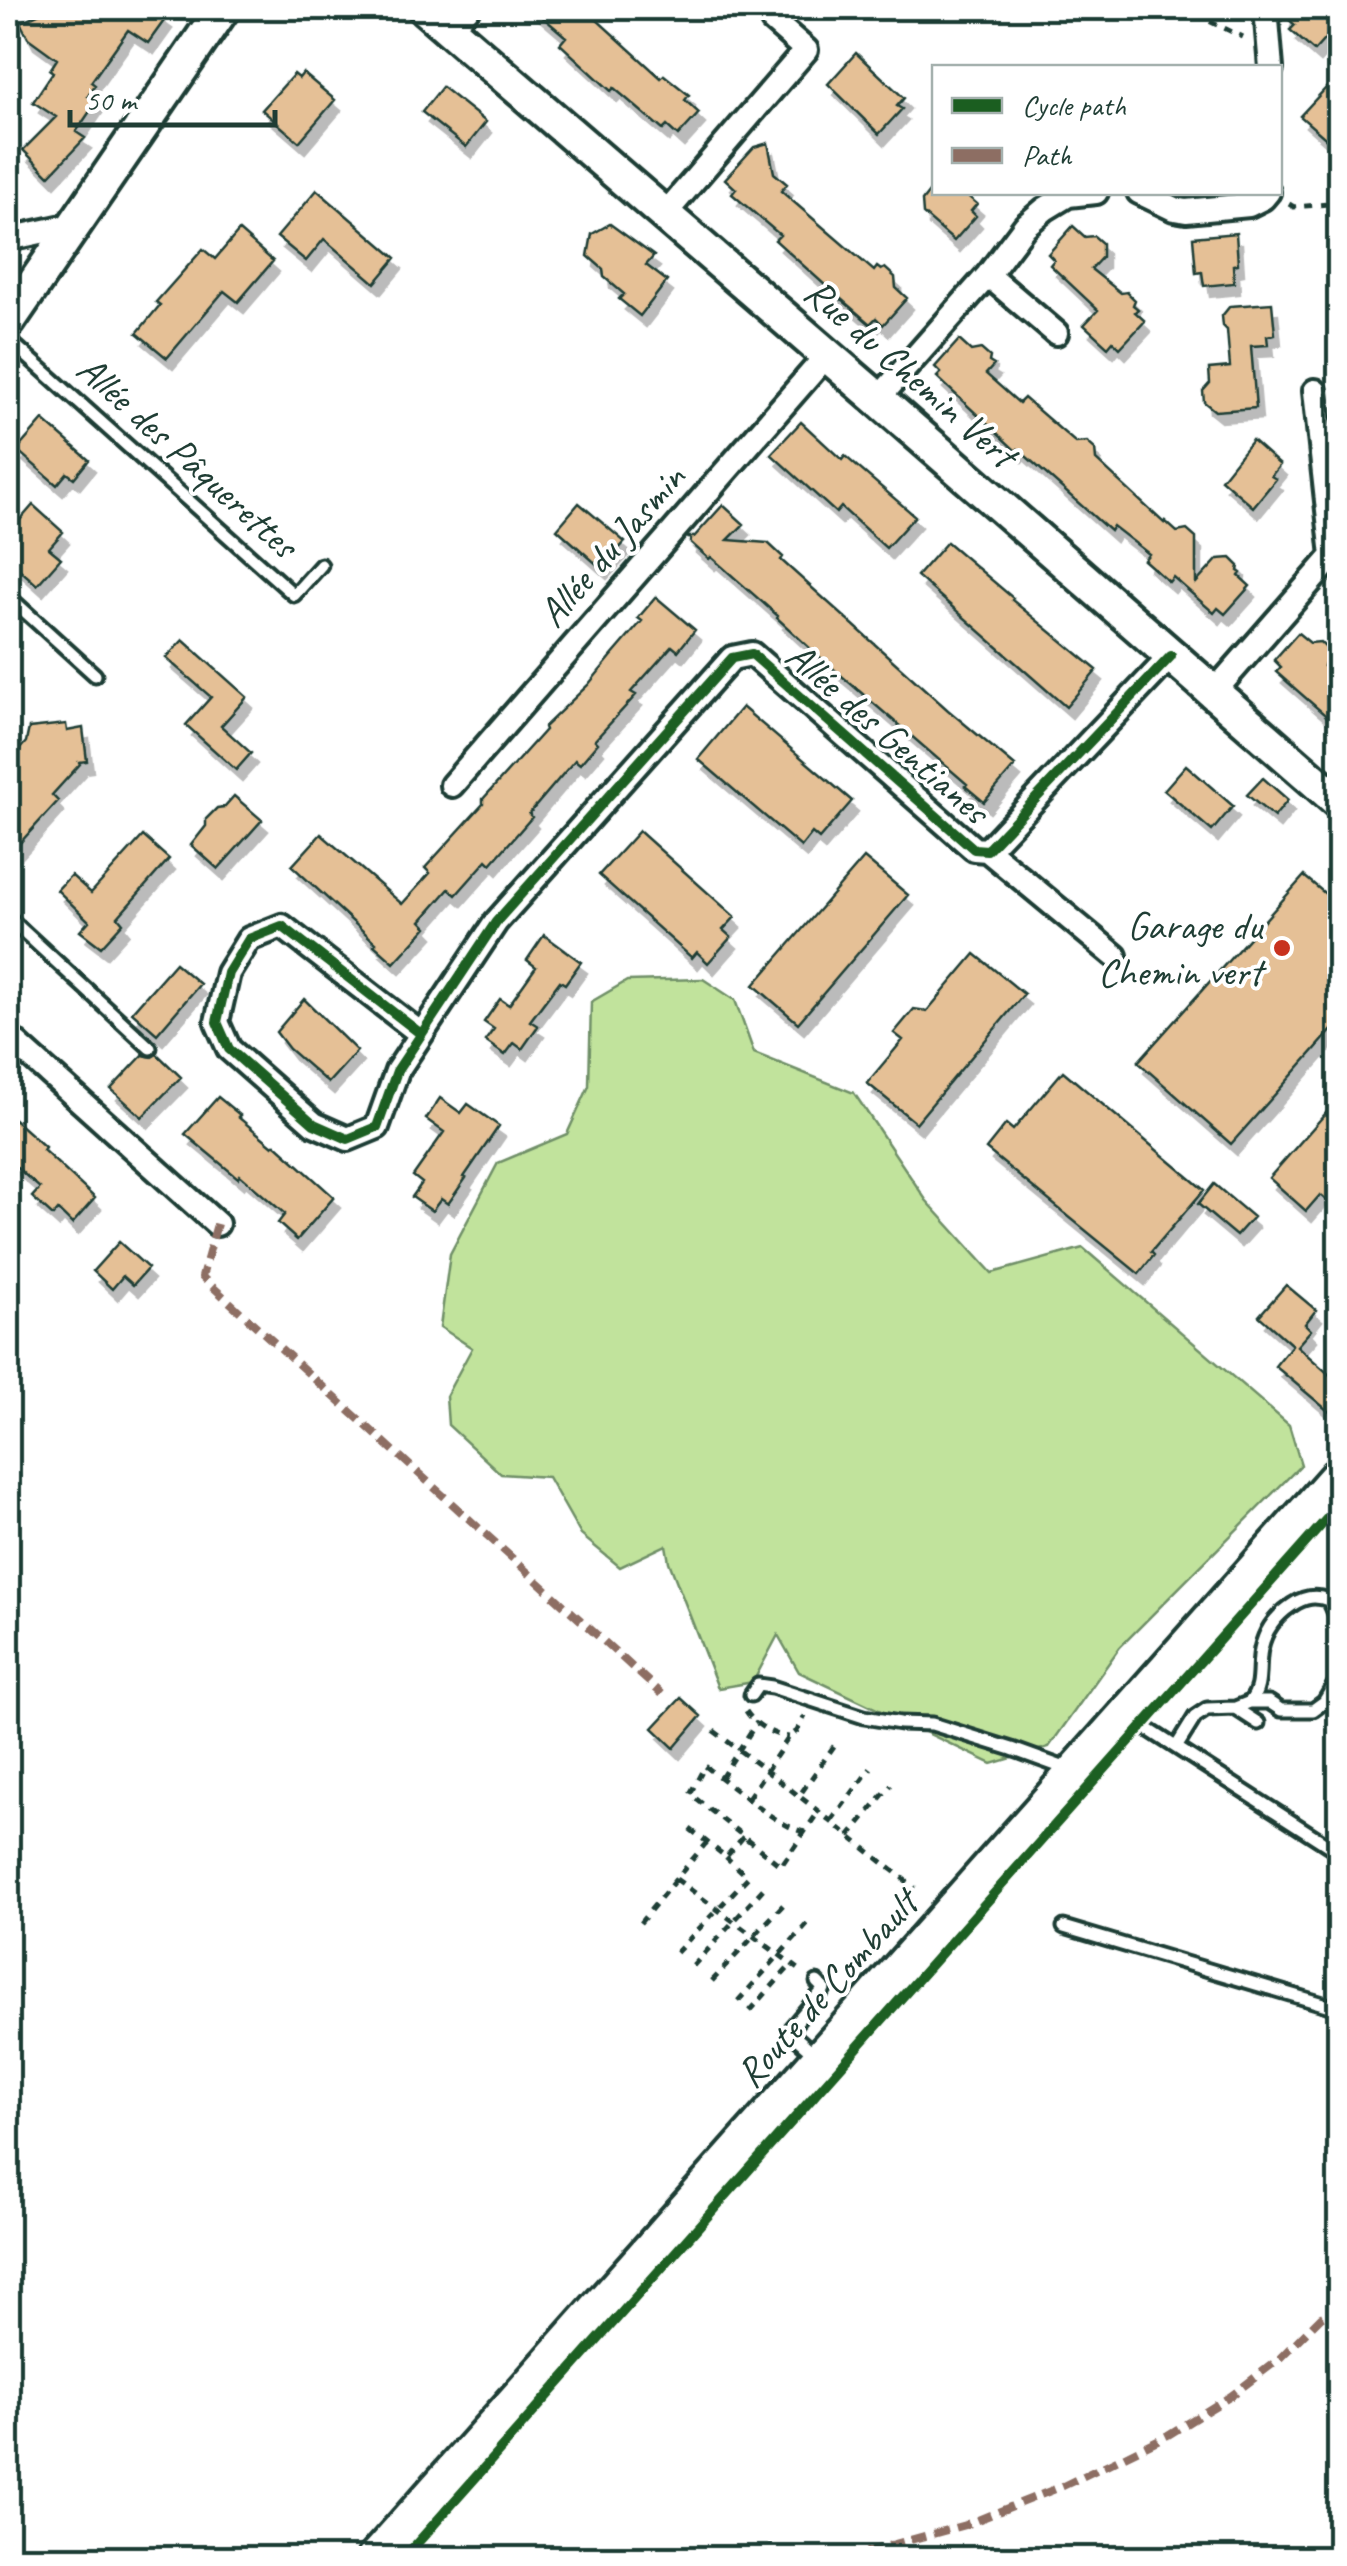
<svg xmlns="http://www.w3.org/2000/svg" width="1347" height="2566" font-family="Caveat,sans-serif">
<defs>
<filter id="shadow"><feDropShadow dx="6" dy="11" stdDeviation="0" flood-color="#0004"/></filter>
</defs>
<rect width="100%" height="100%" fill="#fff"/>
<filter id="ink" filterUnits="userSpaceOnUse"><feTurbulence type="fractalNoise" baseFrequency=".01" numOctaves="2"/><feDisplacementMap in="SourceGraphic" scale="20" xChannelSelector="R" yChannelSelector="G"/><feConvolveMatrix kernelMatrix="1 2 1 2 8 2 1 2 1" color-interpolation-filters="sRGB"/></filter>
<g filter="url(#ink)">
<path fill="#c1e39c" stroke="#709068" stroke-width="2.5" d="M703,979l32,21 19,53 100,40 72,107 66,73 91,-25 206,177 12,40 -181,182 -71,100 -57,17 -193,-92 -21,-37 -25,47 -35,6 -49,-126 -3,-17 -46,22 -39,-32 -33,-58 -47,-3 -53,-49 -2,-29 26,-48 -32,-21 10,-73 48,-91 69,-29 22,-48 2,-84 36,-21z"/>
<path fill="#e5c096" stroke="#1f3d34" stroke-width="2.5" filter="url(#shadow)" d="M51,8h101l14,10 -18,25 -20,-13 -37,52 4,3 -7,11 9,5 -21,31 9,6 -36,38 -26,-26 33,-33 -23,-15 20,-30 -3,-2 7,-11 -29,-21 -8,-16z
M532,8h52l77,70 3,-3 25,20 -4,5 14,13 -21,23 -11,-10 -4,4 -49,-42 -3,3 -51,-47 6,-7z
M1287,8h53v14l-26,29 -24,-21 5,-5 -10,-9z
M856,53l48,45 -7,8 5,3 -23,25 -51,-50z
M303,73l32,27 -36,42 -37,-32 32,-36 5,4z
M1340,73v78l-40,-35z
M442,87l44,35 -20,25 -44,-35z
M768,143l6,30 13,11 -6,7 93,80 3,-4 4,3 4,-2 10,9 1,11 11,10 -24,27 -7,-7 -6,6 -44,-38 -51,-46 5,-5 -48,-41 4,-5 -11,-10 29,-32z
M317,190l79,68 -21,25 -51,-44 -18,22 -29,-24z
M929,192h34l14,12 -6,7 5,5 -22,25 -31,-27 -1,-13z
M610,224l44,32 -8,9 21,16 -27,35 -21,-17 5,-5 -20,-17 -1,-8 -15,-13 4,-22z
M1073,226l12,11 9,-1 8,7v14l-11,12 30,24 6,-1 8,8 -2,5 5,4 -3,3 10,9 -25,27 -7,-7 -5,6 -24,-22 14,-15 -48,-45 4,-5 -6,-6z
M239,231l34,30 -35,41 -14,-11 -57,67 -30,-25 23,-28 -4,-3 47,-53 12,10z
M1236,233l2,31 -5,1 1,18 -30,3 -2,-14 -6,1 -3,-36z
M1272,303l3,31 -8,2 1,9 -17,1 5,62 -41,3 -11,-9 -1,-11 7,-8 -1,-14 21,-2 -3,-37 -4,-4 -1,-10 8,-10z
M959,340l12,11 10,-2 9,8 -1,5 5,3 -8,9 33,29 5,-5 52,45 11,-1 8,7 1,11 68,63 1,-2 12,11 10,-2 9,8v45l22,-24 13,-1 8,8 -1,5 3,2 -2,3 11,10 -25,28 -7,-6 -4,5 -41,-36 -4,5 -25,-22 5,-6 -36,-28 -3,5 -92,-82 -2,2 -79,-74 4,-4 -6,-6z
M43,420l46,40 -15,18 -7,-5 -10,12 -40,-35z
M801,422l41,38 3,-4 70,60 -29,32 -45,-41 -5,6 -65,-59z
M1252,440l28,25 -9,11 5,3 -23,28 -32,-28z
M579,503l46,39 -24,26 -44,-39z
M33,505l30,27 -14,16 12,10 -24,27 -29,-26v-25z
M723,505l21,19 -16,16 40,3 15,14 -2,3 167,150 67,56 -31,36 -19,-16 2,-2 -153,-132 -37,-34 1,-2 -67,-59 -2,2 -19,-17 1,-2 -3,-3h6z
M947,542l66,56 -1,2 85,70 -31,37 -149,-131z
M656,597l39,33 -17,21 -6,-5 -41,46 5,3 -41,45 3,3 -18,21 -5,-4 -46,54 3,3 -41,47 -4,-4 -31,35 -7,-6 -28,32 6,6 -33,36 -20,-18 2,-2 -84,-77 29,-32 81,70 28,-31 -5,-5 58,-64v-5l62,-69 -1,-3 44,-42 23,-28 31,-36 -4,-3z
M1298,633l12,10 10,-1 9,9 -5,15 16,14v48l-64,-56 5,-5 -7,-7z
M183,640l64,57 -26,29 30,27 -15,17 -50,-45 25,-28 -45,-39z
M742,707l110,94 -33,38 -7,-6 -11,14 -103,-88z
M66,724l1,7 16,-3 4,33 -8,1 1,2 -28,31 6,6 -50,55v-93l18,-21 3,-14z
M1186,765l47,41 -21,25 -48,-41z
M1263,778l25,22 -14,17 -27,-22z
M234,796l28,24 -44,49 -27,-24 15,-19v-7l11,-11 7,-1z
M639,831l96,86 -12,13 8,7 -23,26 -11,-11 -5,6 -93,-83z
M143,836l26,23 -51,58 5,6 -22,24 -21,-16 9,-10 -32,-31 14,-15 20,18z
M864,858l44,37 -110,128 -44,-38z
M1304,876l36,30v115l-109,123 -93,-82z
M544,935l37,27 -16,22 -5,-3 -30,40 8,5 -16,23 -8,-6 -9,12 -20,-14 9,-12 -10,-7 16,-23 9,6 27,-38 -9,-7z
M975,954l49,40 -108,129 -49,-40 36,-43 -9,-7 20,-24 13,2z
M175,963l25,21 -43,50 -25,-22z
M304,999l53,52 -29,32 -39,-34 -13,-17z
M157,1054l24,23 -39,40 -31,-28 32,-34 9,2z
M1063,1071l141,119 -53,62 3,3 -15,19 -153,-125 20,-25 7,6z
M218,1097l22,18 -2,2 35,29 2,-2 59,53 -37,43 -19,-17 7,-9 -45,-39 -2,3 -53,-44z
M1340,1097v115l-20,-17 -14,16 -37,-33z
M440,1098l21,15 7,-9 31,22 -35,51 2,1 -18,26 -7,-5 -9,12 -20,-14 10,-14 -9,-7 31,-44 -18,-13z
M8,1114l37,33 -2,3 52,48 -23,26 -14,-14 -5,6 -21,-19 8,-9 -32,-28z
M1214,1184l39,33 -17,19 -38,-32z
M119,1242l29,26 -15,17 -10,-9 -11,13 -19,-18z
M1286,1285l30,25 -11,14 6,6 -14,16 43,38v37l-65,-55 17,-21 -33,-29z
M681,1698l20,18 -27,32 -21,-20z"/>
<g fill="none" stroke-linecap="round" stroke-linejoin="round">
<defs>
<path id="lane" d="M8,339l286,256 27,-30
M8,596l87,79
M8,917l142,131
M751,1695l7,-10 14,2 92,30 36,6 32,1 80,25 58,21
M1250,1702c13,-16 7,-34 11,-53 4,-19 16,-34 31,-44 13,-9 24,-10 37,-5l11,24
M1235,1708l15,-6h19l12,8h32l11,-8 12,-20 4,-20
M1129,1717l211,136
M1177,1746l18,-29 12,-8 28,-1 23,15
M1064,1927l276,82
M817,2056l-24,-21 -2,-7 33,-39 -7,-7"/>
<path id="street" d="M449,29l19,-21
M1271,68l-4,-48 5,-12
M1139,192l35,17 12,2 63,-6 14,-7 5,-6
M664,215l142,-165 -33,-29
M8,239l65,-14
M988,275l68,58
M878,399l110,-124 37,-49 20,-17 23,-14 28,-3
M1213,693l120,-137 -18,-165
M452,785l375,-430
M987,850l128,106
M421,1034l-139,-108 -33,13 -21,34 -11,49 12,27 85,75 34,15 29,-12 20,-56 99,-149 236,-264 20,-4 222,195 13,1 184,-194
M8,1036l209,188"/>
<path id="secondary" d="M425,8l453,391 462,404
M8,322l215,-314
M374,2558l966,-1086"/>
</defs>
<use href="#lane" stroke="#1f3d34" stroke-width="19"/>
<use href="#street" stroke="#1f3d34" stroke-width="30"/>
<use href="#secondary" stroke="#1f3d34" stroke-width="40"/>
<path stroke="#1f3d34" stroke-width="5" stroke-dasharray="8 8" stroke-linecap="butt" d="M1181,8l62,29
M1289,204l5,3 46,-4
M746,1711c8,13 27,25 43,26
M714,1731l85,65
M834,1746l-35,50 116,92
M721,1778l36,-56
M748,1798l41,-61 8,-6 8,-15
M831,1821l40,-53
M690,1829l36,28 18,-21
M805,1832c-28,-5 -75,-48 -100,-66l-15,28 91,72 38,-55
M849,1836l42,-51
M707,1842l-31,37 128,94
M640,1923l36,-44
M676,1953l72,-76 -22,-20
M693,1966l70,-77
M712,1981l71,-76
M738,2001l69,-77
M750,2011l42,-47"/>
<use href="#lane" stroke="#fff" stroke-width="11"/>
<use href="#street" stroke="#fff" stroke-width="22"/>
<use href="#secondary" stroke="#fff" stroke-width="32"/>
<path stroke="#8d6e63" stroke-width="8" stroke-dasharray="15 8" stroke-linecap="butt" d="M217,1224l-15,53 460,417
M844,2558l121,-33 98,-39 105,-51 63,-39 48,-37 42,-42 19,-10"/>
<defs>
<path id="cycleway" d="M421,1034l-139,-108 -33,13 -21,34 -11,49 12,27 85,75 34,15 29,-12 20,-56 99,-149 236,-264 20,-4 222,195 13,1 184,-194
M404,2558l936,-1054"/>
</defs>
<use href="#cycleway" stroke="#fff" stroke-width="16"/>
<use href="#cycleway" stroke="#1b5e20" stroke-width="10"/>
</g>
</g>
<circle fill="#c8321e" stroke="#fff" stroke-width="4" cx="1282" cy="948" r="10"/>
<g text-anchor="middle" stroke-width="8" stroke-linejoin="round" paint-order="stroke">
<g font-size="40" fill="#1f3d34" stroke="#fff">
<text transform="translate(911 372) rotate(41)" y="14">Rue du Chemin Vert</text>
<text transform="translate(188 456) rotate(42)" y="14">Allée des Pâquerettes</text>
<text transform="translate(611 545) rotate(-49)" y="14">Allée du Jasmin</text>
<text transform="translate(888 732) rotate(41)" y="14">Allée des Gentianes</text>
<text transform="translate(826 1988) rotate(-48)" y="14">Route de Combault</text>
</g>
<g font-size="40" fill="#1f3d34" stroke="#fff" text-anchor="end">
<text x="1262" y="939">Garage du<tspan x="1262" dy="46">Chemin vert</tspan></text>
</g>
</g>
<rect width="1347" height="2566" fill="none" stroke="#fff" stroke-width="40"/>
<rect x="20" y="20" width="1307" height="2526" fill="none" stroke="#1f3d34" stroke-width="4" filter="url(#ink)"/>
<rect x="932" y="65" width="350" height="130" fill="#ffffff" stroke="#a5b1ae" stroke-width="2.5"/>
<rect x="952" y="98" width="50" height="15" fill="#1b5e20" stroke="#a5b1ae" stroke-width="2.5"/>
<text x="1022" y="115" font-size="30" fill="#1f3d34">Cycle path</text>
<rect x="952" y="148" width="50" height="15" fill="#8d6e63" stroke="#a5b1ae" stroke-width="2.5"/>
<text x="1022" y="165" font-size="30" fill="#1f3d34">Path</text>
<path d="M70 110v15h205v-15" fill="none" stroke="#1f3d34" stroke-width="5"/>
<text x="85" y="110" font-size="30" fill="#1f3d34" stroke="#ffffff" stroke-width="8" paint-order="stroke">50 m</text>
</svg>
